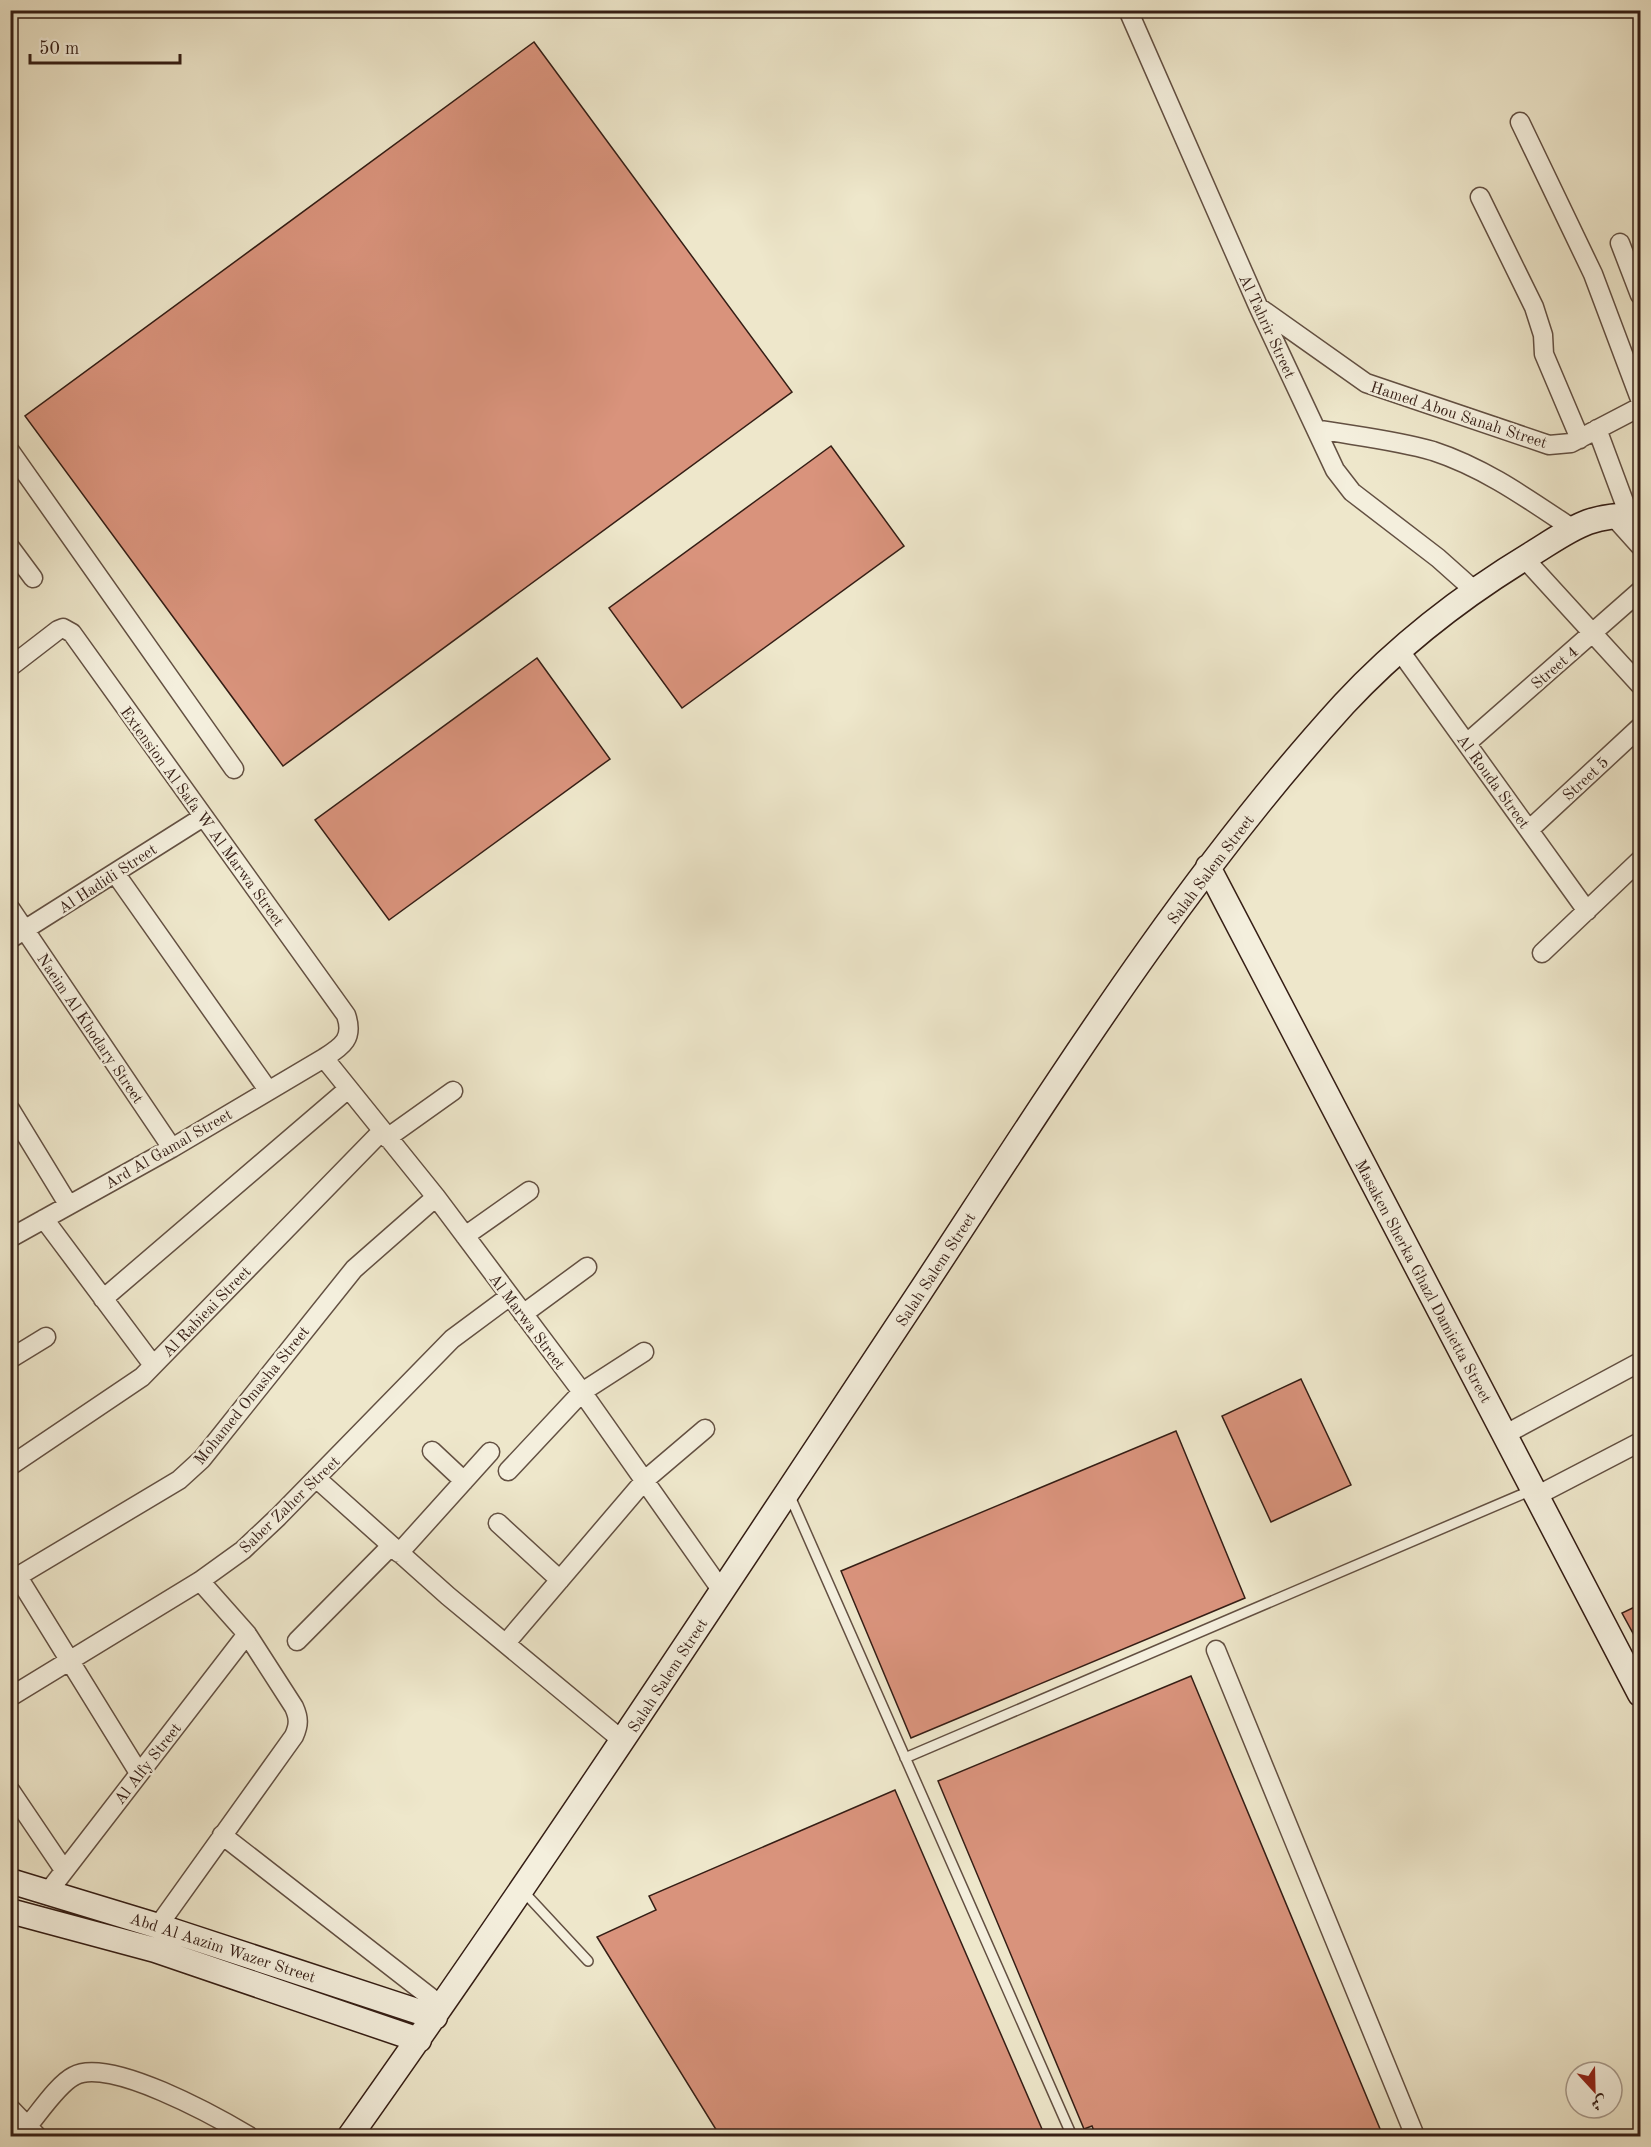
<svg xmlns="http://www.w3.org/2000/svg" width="1651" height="2147" font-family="'Old Standard TT',Amiri,serif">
<rect width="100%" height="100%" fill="#eee7cb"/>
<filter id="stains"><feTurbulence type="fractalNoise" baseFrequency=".00333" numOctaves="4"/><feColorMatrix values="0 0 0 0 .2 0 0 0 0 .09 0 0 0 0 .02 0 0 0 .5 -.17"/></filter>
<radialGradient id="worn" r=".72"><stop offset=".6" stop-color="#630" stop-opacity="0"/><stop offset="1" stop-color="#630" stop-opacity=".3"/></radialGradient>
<path fill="#d9937c" stroke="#351e15" stroke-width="1.5" d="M534,42l258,350 -509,374 -258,-350z
M831,446l73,100 -222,162 -73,-100z
M537,658l73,101 -221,161 -74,-100z
M1301,1379l50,106 -80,37 -49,-106z
M1176,1431l69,167 -334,140 -70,-167z
M1641,1604v44l-19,-35z
M1191,1676l192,460h-287l-4,-10 -8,3 -146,-348z
M895,1790l150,346h-325l-123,-199 59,-27 -7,-14z"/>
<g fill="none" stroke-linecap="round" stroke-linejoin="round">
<defs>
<path id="lane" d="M789,1494l283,642
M905,1758l627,-268
M522,1890l66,71"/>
<path id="street" d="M1128,10l130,296 77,164 17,22 86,66 37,33
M1520,122l73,152 47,125
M1480,197l54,110 9,28 1,19 36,85
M1620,243l20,52
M1260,308l106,75 183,62 22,-2 69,-36
M1316,429c39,7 80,11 117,22 52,17 95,48 140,78
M1597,429l32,86
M10,451l224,318
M1613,516l27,30
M10,547l23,31
M1524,558l116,127
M1400,651l187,260
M10,667l48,-37 5,-2 9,5 274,382c8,23 -3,31 -22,43l-152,90 -162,90
M1467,743l173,-152
M1529,830l111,-103
M115,873l153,217
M10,908l162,240
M10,939l193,-122
M1542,953l98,-93
M324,1058l112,139 146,195 140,199
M10,1109l58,95
M387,1138l66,-47
M44,1219l109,146
M465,1236l64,-45
M103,1299l245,-210
M523,1314l64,-47
M10,1359l36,-22
M1506,1434l134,-72
M432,1451l32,30
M10,1466l132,-89 240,-246
M508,1471l74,-79 62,-40
M316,1478l132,118 175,145
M1538,1495l102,-53
M498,1523l62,57
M399,1553l91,-101
M18,1577l121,196
M10,1581l169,-101 23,-21 152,-190 82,-72
M297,1641l94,-95
M506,1643l139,-163 60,-51
M1216,1650l199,486
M10,1697l190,-116 43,-31 35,-33 174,-178 58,-43
M10,1790l54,80
M222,1835l221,172
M48,1892l199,-258
M158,1926l136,-190c5,-11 5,-18 0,-29l-47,-73 -47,-53
M10,2108l27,28
M27,2127c12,-14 31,-43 47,-51 34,-20 143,41 175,60"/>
<path id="secondary" d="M1208,867l432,827
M10,1881l148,45 277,91
M10,1911l145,39 264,90
M350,2136c196,-276 381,-559 568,-841 133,-202 262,-411 426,-591 54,-58 121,-110 189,-151 18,-11 36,-24 55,-31 17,-6 35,-7 52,-7"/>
</defs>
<use href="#lane" stroke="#635042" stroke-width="12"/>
<use href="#street" stroke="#635042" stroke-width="21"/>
<use href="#secondary" stroke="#351e15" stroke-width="27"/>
<use href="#lane" stroke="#f4efdd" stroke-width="9"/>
<use href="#street" stroke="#f4efdd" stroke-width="18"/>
<use href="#secondary" stroke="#f4efdd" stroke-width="24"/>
</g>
<g text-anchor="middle" stroke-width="5" stroke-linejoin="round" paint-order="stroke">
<g font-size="16" fill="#351e15" stroke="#f4efdd">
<text transform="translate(1268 326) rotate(65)" y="6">Al Tahrir Street</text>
<text transform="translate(1459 414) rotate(18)" y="6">Hamed Abou Sanah Street</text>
<text transform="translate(1554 667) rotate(-41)" y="6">Street 4</text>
<text transform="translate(1585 778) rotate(-43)" y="6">Street 5</text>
<text transform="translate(1494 781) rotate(54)" y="6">Al Rouda Street</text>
<text transform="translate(203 816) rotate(54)" y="6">Extension Al Safa W Al Marwa Street</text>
<text transform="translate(1210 869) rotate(-53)" y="6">Salah Salem Street</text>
<text transform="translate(107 878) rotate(-33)" y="6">Al Hadidi Street</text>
<text transform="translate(91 1028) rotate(56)" y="6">Naeim Al Khodary Street</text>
<text transform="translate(168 1148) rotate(-30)" y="6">Ard Al Gamal Street</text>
<text transform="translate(935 1269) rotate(-57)" y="6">Salah Salem Street</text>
<text transform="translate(1424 1281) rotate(62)" y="6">Masaken Sherka Ghazl Damietta Street</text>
<text transform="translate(206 1311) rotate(-46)" y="6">Al Rabieai Street</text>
<text transform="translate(528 1321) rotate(53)" y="6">Al Marwa Street</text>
<text transform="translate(251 1395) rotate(-51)" y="6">Mohamed Omasha Street</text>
<text transform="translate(289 1504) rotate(-44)" y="6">Saber Zaher Street</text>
<text transform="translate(667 1675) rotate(-57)" y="6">Salah Salem Street</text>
<text transform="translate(147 1763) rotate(-52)" y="6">Al Alfy Street</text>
<text transform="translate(223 1947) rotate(18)" y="6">Abd Al Aazim Wazer Street</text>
</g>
</g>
<rect width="1651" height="2147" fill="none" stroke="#eee7cb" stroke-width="36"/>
<rect x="12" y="12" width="1627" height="2123" fill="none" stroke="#351e15" stroke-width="3"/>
<rect x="18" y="18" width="1615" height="2111" fill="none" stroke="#351e15" stroke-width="1.5"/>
<g transform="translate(1594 2090) rotate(158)"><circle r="28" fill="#f4efdd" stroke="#a89b8d" stroke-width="1.5"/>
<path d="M0-4.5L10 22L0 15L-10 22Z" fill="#8f2418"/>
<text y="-9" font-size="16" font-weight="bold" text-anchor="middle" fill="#351e15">ش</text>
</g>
<path d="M30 54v9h150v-9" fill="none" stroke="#351e15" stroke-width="3"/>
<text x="39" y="54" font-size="18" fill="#351e15" stroke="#f4efdd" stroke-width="4.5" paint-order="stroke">50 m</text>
<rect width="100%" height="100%" filter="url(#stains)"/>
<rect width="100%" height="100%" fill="url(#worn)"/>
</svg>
